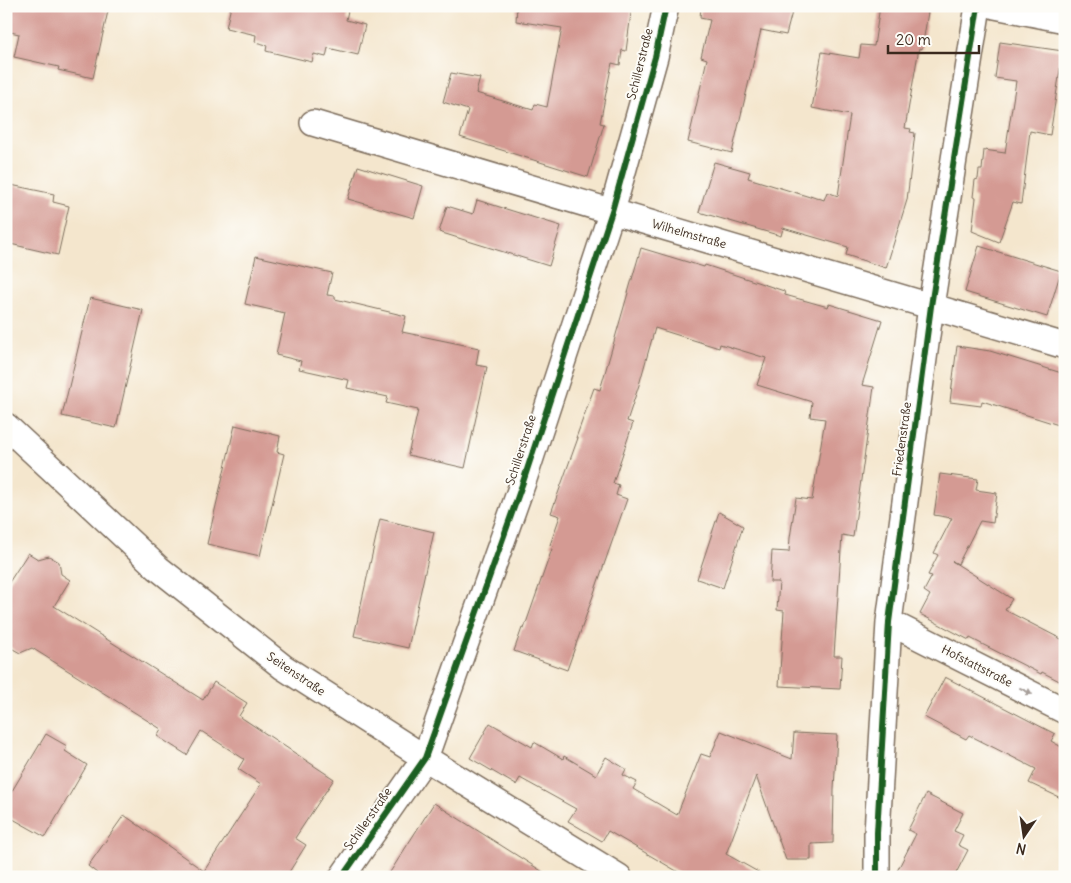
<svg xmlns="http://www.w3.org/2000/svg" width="1071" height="883" font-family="Delius,sans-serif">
<rect width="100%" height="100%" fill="#fdfcf7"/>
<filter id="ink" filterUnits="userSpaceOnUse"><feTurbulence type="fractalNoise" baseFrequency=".02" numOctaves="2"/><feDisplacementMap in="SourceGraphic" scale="10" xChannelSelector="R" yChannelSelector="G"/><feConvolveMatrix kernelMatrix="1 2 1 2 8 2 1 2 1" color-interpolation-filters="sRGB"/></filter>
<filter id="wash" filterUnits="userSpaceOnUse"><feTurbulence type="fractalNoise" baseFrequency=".0096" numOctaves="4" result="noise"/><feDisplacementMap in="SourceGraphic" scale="20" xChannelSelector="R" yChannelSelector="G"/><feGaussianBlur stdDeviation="1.12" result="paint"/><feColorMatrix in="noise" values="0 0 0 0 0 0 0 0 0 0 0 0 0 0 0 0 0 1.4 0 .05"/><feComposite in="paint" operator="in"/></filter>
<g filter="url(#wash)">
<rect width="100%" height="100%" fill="#f4e6cd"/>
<g id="blocks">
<path fill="#d49a93" d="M6,6h82l20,5 -15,67 -35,-8 1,-3 -45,-10 5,-23 -13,-3z
M231,6h118l-3,14 19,5 -7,30 -30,-7 -2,9 -12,-3 -2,8 -46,-11 1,-6 -12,-3 1,-7 -30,-7z
M517,6h115l-6,45 -4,-1 -2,15 -8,-2 -12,60 4,1 -16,53 -128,-40 8,-27 -25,-8 8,-29 29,5 -4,15 57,17 2,-6 12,3 15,-79 -46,-7z
M701,6h66l25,6 -6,23 -25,-5 -29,123 -44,-11 19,-83 -6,-2 9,-37 -10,-2z
M880,6h49l-7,43 -3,-1 -14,80 6,1 -1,3 5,1 -8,67 -21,68 -40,-13 2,-8 -65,-19 -2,8 -82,-24 15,-50 36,10 -2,6 62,19v-2l14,5 3,-8 11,4 12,-81 -38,-7 10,-56 37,6 2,-13 13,1z
M1000,42l63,9 -13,84 -20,-4 -9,73 -8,-2 -14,40 -27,-11 4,-33 -3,-1 2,-17 3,-1 1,-9h3l2,-20 21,3 11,-72 -21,-3z
M358,166l65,20 -9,32 -66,-19z
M6,184l48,10 -1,8 16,4 -11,49 -52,-12z
M477,200l84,26 -12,40 -110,-34 8,-26 26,8z
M979,246l82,25 -14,46 -82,-25z
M641,248l63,19 1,-2 58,19 21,7 1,4 43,12 1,-3 53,16 -20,65 12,2 -21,150 -11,-2 -8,121h8l-2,33 -61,-3 5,-75 -7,-1 2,-28h-9l2,-31 17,1 1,-14 6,-40 16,2 13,-81 -15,-2 2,-15 -55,-17 9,-27 -46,-14 -1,4 -64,-20 -16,57 -12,36 6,2 -20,60 6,2 -3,10 11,4 -60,171 -53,-19 8,-23 2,1 29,-83 -3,-1 10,-29 -9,-3 27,-75h-2l18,-50 6,2z
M256,256l76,17 -5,22 8,1v3l71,17 -4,16 77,16 -3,17 11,2 -22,101 -57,-13 10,-45 -32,-7 2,-6 -41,-9 2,-8 -50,-11 2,-8 -25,-6 9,-42 -40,-9z
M90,298l53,12 -27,118 -54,-12z
M957,346l33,5 75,23v53l-83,-26 -1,5 -31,-4z
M235,425l45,11 -3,16 7,2 -24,102 -53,-12z
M940,474l38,5 -2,11 21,3 -4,30 -13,-2 -22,43 -6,-3 60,38 -7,11 60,31v43l-23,-12 -1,2 -71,-36 -1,2 -49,-26 10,-19 -6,-4 8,-15 -4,-1 10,-20 -4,-2 18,-35 -18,-3z
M719,512l24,14 -20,62 -26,-9z
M380,519l54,13 -26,116 -54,-12z
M28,553l10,6 11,-3 10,6 2,12 9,6 -16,26 149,94 11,-18 33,21 -8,13 95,63 -39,59 11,7 -20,32h-184l-14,-11 36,-51 80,56 57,-87 -23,-15 6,-10 -43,-28 -14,24 -30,-19 4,-7 -129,-81 -12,5 -14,-8v-58z
M945,677l110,57 -4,7 14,8v51l-36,-17 7,-14 -67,-34 -3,4 -42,-22z
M490,723l42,24 2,-5 29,17 1,-3 32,19 10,-18 20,12 -3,6 14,7 -4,7 44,26 24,-61 9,3 11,-26 71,28 2,-26 43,2 -3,54 -1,54 -22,1v16h-25l-30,-84 -30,78 41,23h-80l-79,-46 -6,10 -34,-20 8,-12 -56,-31 -4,7 -46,-27z
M46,734l21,12 -2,5 22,14 -42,72 -39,-22v-14z
M926,794l37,19 -9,18 9,4 -5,10 10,5 -14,27h-60l22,-43 -8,-4z
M434,803l117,74h-164z"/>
</g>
</g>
<g filter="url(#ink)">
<use href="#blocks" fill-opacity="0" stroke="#7c6c5b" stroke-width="1"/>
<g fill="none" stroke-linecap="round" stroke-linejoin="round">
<defs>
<path id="street" d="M995,6l70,14
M313,123l752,223
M6,426l152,142 125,99 142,91 194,119
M889,622l176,89
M342,877l83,-119 98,-276 89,-271 43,-154 11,-51
M877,877v-44l12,-211 42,-316 47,-300"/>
</defs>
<use href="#street" stroke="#7c6c5b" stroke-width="28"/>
<use href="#street" stroke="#fff" stroke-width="25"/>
<defs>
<path id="cycleway" d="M342,877l83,-119 98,-276 89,-271 43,-154 11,-51
M877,877v-44l12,-211 42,-316 47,-300"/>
</defs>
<use href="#cycleway" stroke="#fdfcf7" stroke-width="9"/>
<use href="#cycleway" stroke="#1b5e20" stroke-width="6"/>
</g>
<defs><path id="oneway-solid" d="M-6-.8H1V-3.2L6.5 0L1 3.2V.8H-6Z" transform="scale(1.25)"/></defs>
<use fill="#a79f9a" href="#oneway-solid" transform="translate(1026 691) rotate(27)"/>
</g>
<g text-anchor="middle" stroke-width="4" stroke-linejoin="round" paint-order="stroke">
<g font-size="12" fill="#3b2a1e" stroke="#fdfcf7">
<text transform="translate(640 64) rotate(-76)" y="4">Schillerstraße</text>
<text transform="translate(689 234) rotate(16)" y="4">Wilhelmstraße</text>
<text transform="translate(902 439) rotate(-82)" y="4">Friedenstraße</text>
<text transform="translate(521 450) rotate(-72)" y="4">Schillerstraße</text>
<text transform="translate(977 666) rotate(27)" y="4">Hofstattstraße</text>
<text transform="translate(296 674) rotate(34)" y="4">Seitenstraße</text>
<text transform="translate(368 819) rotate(-55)" y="4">Schillerstraße</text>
</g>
</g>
<rect width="1071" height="883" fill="none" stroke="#fdfcf7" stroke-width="25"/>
<g transform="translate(1024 836) rotate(193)" stroke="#fdfcf7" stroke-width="4" paint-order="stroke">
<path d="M0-4L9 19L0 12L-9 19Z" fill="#3b2a1e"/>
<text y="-8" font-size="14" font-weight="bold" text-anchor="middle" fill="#3b2a1e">N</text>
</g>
<path d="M888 45v8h91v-8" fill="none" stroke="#3b2a1e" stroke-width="2.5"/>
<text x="896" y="45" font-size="15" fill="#3b2a1e" stroke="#fdfcf7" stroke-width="4" paint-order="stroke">20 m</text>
</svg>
